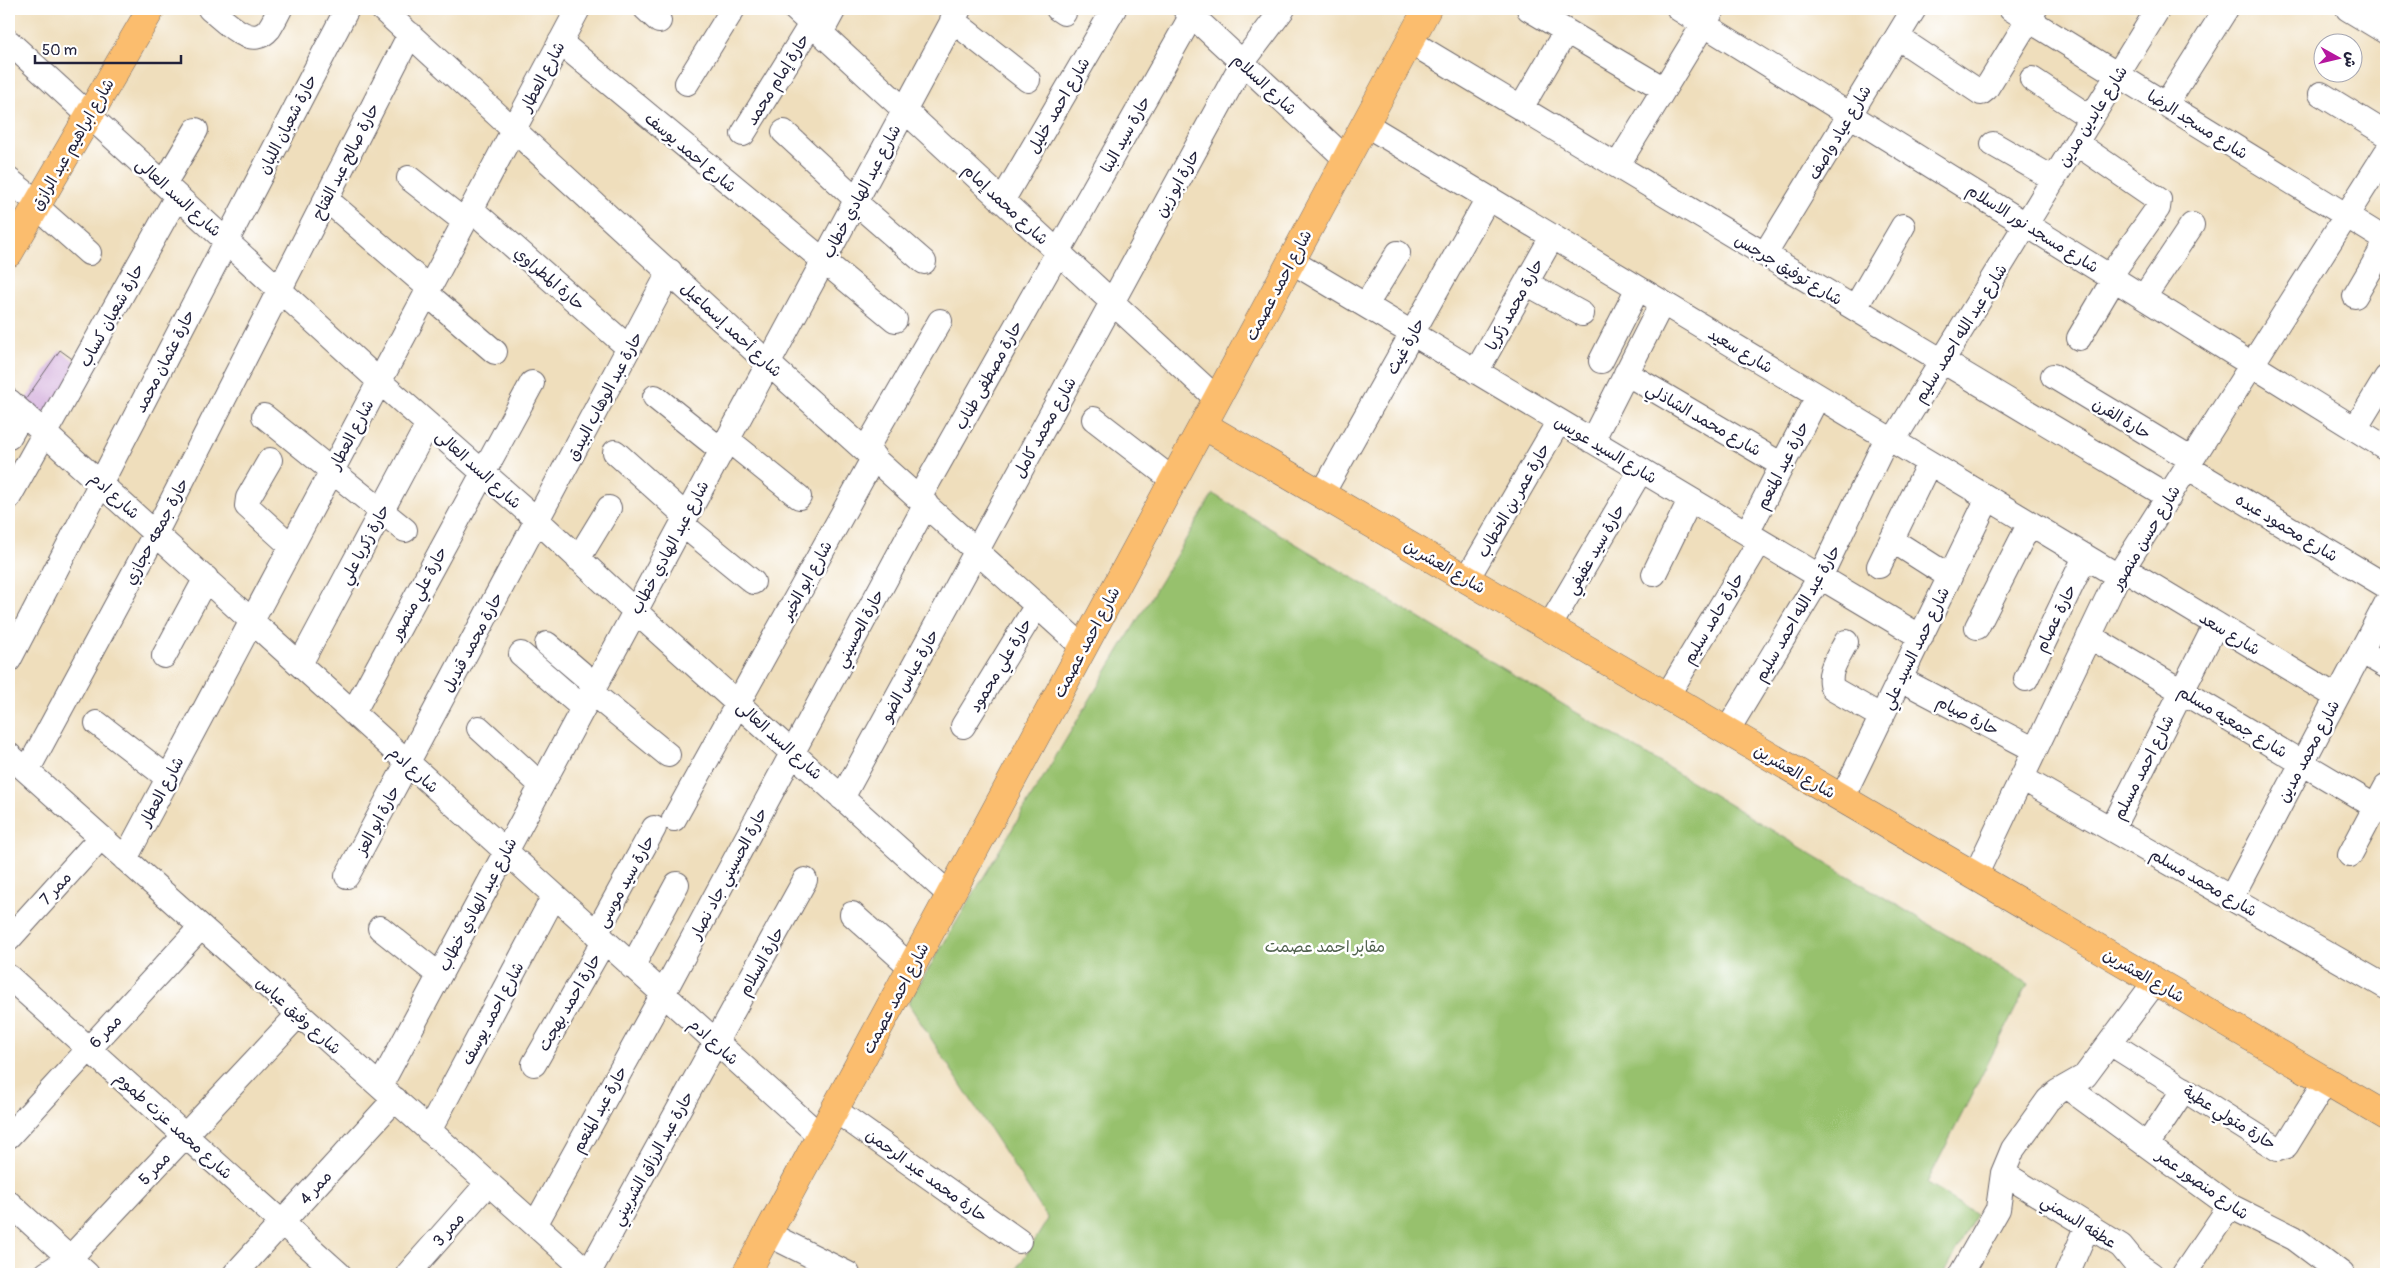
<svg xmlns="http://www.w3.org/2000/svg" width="2395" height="1283" font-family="Pangolin,'Playpen Sans Arabic',sans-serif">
<rect width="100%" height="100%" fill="#fff"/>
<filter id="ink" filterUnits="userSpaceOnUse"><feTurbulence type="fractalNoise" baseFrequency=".02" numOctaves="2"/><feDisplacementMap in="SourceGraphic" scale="10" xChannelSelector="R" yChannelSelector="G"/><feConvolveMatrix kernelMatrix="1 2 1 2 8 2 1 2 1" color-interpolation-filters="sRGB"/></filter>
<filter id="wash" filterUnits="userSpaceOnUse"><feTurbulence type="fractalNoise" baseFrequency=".0096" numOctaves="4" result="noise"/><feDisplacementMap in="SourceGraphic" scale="20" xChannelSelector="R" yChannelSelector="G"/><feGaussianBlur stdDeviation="1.12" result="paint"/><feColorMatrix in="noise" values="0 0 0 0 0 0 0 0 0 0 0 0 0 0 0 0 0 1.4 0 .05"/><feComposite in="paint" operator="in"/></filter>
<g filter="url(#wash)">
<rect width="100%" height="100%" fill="#efdebc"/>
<path fill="#97c16d" stroke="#5c7254" d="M1213,494l815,490 -101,199 49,31 -32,60h-930l34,-55 -140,-216z"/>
<g id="blocks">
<path fill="#ca9ed5" d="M60,350l22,16 -36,52 -23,-15z"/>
</g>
</g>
<g filter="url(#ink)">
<use href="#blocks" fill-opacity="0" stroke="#6a6468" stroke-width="1"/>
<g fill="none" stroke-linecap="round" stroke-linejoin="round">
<defs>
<path id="minor" d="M210,9c14,11 41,42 59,20 4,-6 8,-14 11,-20
M382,9l386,354 315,284
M646,9l13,12
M795,9l422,390
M1058,9l6,4
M1185,9l161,150
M1529,9l135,80
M1679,9l707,439
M2011,9l375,231
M2348,9l38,23
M952,20l76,60
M821,33l13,-24
M1897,37l84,56 5,-4 49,-80
M1409,41l760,456
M9,42l370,339 158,139 98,91 315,284
M560,42l335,278
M2032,79l59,39
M687,83l46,-74
M2321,94l65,40
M2166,104l60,-95
M1521,108l45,-77
M1365,124l753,452
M784,132l72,67
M743,134l68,-110
M2076,143l83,57 -1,8 -48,68
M1993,144l61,35
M1617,166l96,-157
M409,178l55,43
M9,180l29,23
M164,184l32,-54
M326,199l103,89
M1002,201l112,-192
M855,202l69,60
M36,206l53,47
M471,209l158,139
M1765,254l149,-245
M1291,261l630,376
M1526,283l56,31
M426,293l69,59
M2355,296l31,-53
M2144,297l48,-72
M1366,305l32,-52
M1855,308l48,-82
M2079,338l35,-59
M1601,361l37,-73
M1476,372l76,-135
M1626,373l156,92
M2053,376l139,84
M655,397l66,53
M9,401l811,735
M264,416l141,114
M1094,419l79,61
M2355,429l31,-51
M9,437l14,-24
M727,439l72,58
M1592,441l70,-138
M1893,441l265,-432
M866,449l74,-128
M615,452l71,64
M270,460l-22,38 -1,8 44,40
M2187,467l199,119
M1322,494l166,-296
M9,497l168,-301
M919,498l273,-483
M682,524l71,58
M1747,533l71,-137
M1892,540l58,37
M578,559l31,-51
M1879,566l50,-103
M2123,568l214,129
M1654,574l36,-74
M1467,579l92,-158
M1549,627l92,-157
M1977,627l53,-104
M2089,636l297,177
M1846,642c-7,14 -21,32 -13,47l49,28
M547,644l48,41
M2361,651l25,15
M521,654l62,54
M164,656l42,-78
M9,660l338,-651
M300,664l128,-240
M1900,679l135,71
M2026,679l59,-122
M591,692l77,63
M1667,696l93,-155
M353,713l179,-330
M97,723l71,55
M963,726l74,-121
M479,728l62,57
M1727,731l93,-154 67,-139
M9,755l581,519
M27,771l129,-239 254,-498
M2022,778l364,209
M842,798l401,-736 40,-53
M1842,798l146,-300
M674,819l200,-362
M2112,829l104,-205
M2350,855l36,-68
M125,859l453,-850
M347,876l323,-605
M1975,876l143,-300 268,-423
M2231,898l155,-294
M852,914l59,53
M380,928l59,47
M596,934l58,-106
M9,939l92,-102
M632,967l45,-83
M9,977l330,297
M2110,1043l168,106 8,-3 40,-65
M534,1064l70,-123
M380,1086l579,-1077
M2067,1087l163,119 64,32 48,36
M835,1110l184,131
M429,1131l125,-235
M9,1136l192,-209
M2147,1145l37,-56
M2003,1173l118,73 14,17 16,11
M9,1203l78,71
M535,1225l128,-231 263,-490
M768,1234l80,40
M46,1274l24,-16 229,-244
M235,1274l160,-175
M408,1274l80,-91
M588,1274l217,-394
M1961,1274l37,-65 5,-36 10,-24 35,-49 9,-8 28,-16 70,-94
M2067,1274l21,-49
M2184,1274l46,-68"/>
<path id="major" d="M9,253l142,-244
M1203,425l1183,691
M746,1274l681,-1265"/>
</defs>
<use href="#minor" stroke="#6a6468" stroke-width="26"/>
<use href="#major" stroke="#6a6468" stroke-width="29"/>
<use href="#minor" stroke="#fff" stroke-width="24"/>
<use href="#major" stroke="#fbbd6e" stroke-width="28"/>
</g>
</g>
<g text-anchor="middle" stroke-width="5" stroke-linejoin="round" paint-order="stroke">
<g font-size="16" fill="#22223b" stroke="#fff">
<text transform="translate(542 76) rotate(-62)" y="6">شارع العطار</text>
<text transform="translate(777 79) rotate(-58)" y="6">حارة إمام محمد</text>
<text transform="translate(1265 84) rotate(43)" y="6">شارع السلام</text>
<text transform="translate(1058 105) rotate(-60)" y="6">شارع احمد خليل</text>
<text transform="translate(2092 116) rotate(-58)" y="6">شارع عابدين مدين</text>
<text transform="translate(287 124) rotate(-63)" y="6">حارة شعبان اللبان</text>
<text transform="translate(2198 124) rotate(32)" y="6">شارع مسجد الرضا</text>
<text transform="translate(1839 132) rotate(-59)" y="6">شارع عياد واصف</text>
<text transform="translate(1125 134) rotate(-61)" y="6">حارة سيد البنا</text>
<text transform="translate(72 144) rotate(-60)" y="6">شارع ابراهيم عبد الرازق</text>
<text transform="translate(691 152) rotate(40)" y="6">شارع احمد يوسف</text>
<text transform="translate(345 161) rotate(-63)" y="6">حارة صالح عبد الفتاح</text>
<text transform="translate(1177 183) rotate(-61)" y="6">حارة ابو زين</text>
<text transform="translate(861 191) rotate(-62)" y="6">شارع عبد الهادي خطاب</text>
<text transform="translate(179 197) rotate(42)" y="6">شارع السد العالى</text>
<text transform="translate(1006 204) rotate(43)" y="6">شارع محمد إمام</text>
<text transform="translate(2033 228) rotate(32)" y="6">شارع مسجد نور الاسلام</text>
<text transform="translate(1789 269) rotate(31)" y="6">شارع توفيق جرجس</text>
<text transform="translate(550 278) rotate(41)" y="6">حارة المطراوي</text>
<text transform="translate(1278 285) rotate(-62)" y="6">شارع احمد عصمت</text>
<text transform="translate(1514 304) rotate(-61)" y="6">حارة محمد زكريا</text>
<text transform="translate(111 315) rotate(-61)" y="6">حارة شعبان كساب</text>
<text transform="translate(732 329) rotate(43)" y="6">شارع أحمد إسماعيل</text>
<text transform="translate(1960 333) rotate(-58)" y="6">شارع عبد الله احمد سليم</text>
<text transform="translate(1405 346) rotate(-61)" y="6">حارة غيث</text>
<text transform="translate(1741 350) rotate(31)" y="6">شارع سعيد</text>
<text transform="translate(164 361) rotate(-63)" y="6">حارة عثمان محمد</text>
<text transform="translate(988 375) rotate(-61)" y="6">حارة مصطفى طناب</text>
<text transform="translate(604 396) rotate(-62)" y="6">حارة عبد الوهاب البيدق</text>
<text transform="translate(2122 418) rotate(31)" y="6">حارة الفرن</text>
<text transform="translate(1704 419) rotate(30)" y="6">شارع محمد الشاذلي</text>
<text transform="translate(1044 427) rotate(-61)" y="6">شارع محمد كامل</text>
<text transform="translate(351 434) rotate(-62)" y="6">شارع العطار</text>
<text transform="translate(1606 449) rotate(31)" y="6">شارع السيد عويس</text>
<text transform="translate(1782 465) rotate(-63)" y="6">حارة عبد المنعم</text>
<text transform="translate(479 469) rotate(42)" y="6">شارع السد العالى</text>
<text transform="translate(115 495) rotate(42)" y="6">شارع ادم</text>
<text transform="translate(1513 500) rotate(-60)" y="6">حارة عمر بن الخطاب</text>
<text transform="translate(2287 527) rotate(31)" y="6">شارع محمود عبده</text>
<text transform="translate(156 531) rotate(-62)" y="6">حارة جمعه حجازي</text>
<text transform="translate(2145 537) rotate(-59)" y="6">شارع حسن منصور</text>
<text transform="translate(364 544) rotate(-62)" y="6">حارة زكريا علي</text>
<text transform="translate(669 547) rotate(-62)" y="6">شارع عبد الهادي خطاب</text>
<text transform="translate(1595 549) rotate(-60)" y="6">حارة سيد عفيفي</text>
<text transform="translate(1445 566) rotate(30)" y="6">شارع العشرين</text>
<text transform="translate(806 580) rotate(-61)" y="6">شارع ابو الخير</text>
<text transform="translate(418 593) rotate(-62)" y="6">حارة علي منصور</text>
<text transform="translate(1797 613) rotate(-60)" y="6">حارة عبد الله احمد سليم</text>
<text transform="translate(1713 618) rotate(-59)" y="6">حارة حامد سليم</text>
<text transform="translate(2055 618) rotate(-64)" y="6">حارة عصام</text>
<text transform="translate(859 628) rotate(-62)" y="6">حارة الحسيني</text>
<text transform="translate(2230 633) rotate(31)" y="6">شارع سعد</text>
<text transform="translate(472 642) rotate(-62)" y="6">حارة محمد قنديل</text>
<text transform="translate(1086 642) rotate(-62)" y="6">شارع احمد عصمت</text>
<text transform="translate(1915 648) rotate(-64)" y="6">شارع حمد السيد علي</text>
<text transform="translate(1000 665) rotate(-59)" y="6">حارة علي محمود</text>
<text transform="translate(909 675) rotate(-61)" y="6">حارة عباس الضو</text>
<text transform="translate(1968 715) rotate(27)" y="6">حارة صيام</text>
<text transform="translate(2233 721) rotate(31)" y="6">شارع جمعيه مسلم</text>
<text transform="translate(780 740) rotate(42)" y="6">شارع السد العالى</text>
<text transform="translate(2308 751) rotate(-62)" y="6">شارع محمد مدين</text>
<text transform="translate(2143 767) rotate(-63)" y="6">شارع احمد مسلم</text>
<text transform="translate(414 769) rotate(42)" y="6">شارع ادم</text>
<text transform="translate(1795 771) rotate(30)" y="6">شارع العشرين</text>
<text transform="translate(161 791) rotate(-62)" y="6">شارع العطار</text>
<text transform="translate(377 820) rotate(-62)" y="6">حارة ابو العز</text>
<text transform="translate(728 873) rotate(-62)" y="6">حارة الحسيني جاد نصار</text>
<text transform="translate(625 881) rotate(-61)" y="6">حارة سيد موسى</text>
<text transform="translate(2204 882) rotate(30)" y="6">شارع محمد مسلم</text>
<text transform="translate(55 888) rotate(-48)" y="6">ممر 7</text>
<text transform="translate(477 904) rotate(-62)" y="6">شارع عبد الهادي خطاب</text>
<text transform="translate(761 961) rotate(-61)" y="6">حارة السلام</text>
<text transform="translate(2144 975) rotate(30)" y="6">شارع العشرين</text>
<text transform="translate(895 998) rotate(-62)" y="6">شارع احمد عصمت</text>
<text transform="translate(569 1002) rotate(-60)" y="6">حارة احمد بهجت</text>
<text transform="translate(492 1013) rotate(-62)" y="6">شارع احمد يوسف</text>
<text transform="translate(299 1015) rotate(42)" y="6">شارع وفيق عباس</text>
<text transform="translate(105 1031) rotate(-47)" y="6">ممر 6</text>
<text transform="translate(714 1041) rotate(42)" y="6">شارع ادم</text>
<text transform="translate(599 1109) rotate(-61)" y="6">حارة عبد المنعم</text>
<text transform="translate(2230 1117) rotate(32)" y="6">حارة متولي عطية</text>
<text transform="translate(174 1125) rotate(42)" y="6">شارع محمد عزت طموم</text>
<text transform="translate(652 1158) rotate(-61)" y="6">حارة عبد الرزاق الشربيني</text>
<text transform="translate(154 1168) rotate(-47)" y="6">ممر 5</text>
<text transform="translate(927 1175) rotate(36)" y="6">حارة محمد عبد الرحمن</text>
<text transform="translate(2203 1184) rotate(35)" y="6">شارع منصور عمر</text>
<text transform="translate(315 1187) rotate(-48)" y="6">ممر 4</text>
<text transform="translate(2079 1221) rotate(32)" y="6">عطفه السمني</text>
<text transform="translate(448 1229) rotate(-49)" y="6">ممر 3</text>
</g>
<g font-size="16" fill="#51624f" stroke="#fff">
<text x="1325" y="952">مقابر احمد عصمت</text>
</g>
</g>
<rect width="2395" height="1283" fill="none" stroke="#fff" stroke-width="30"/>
<g transform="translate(2338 58) rotate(98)"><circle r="24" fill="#ffffff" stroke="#a7a7b1"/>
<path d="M0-4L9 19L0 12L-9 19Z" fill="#b5179e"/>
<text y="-8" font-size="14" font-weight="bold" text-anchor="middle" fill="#22223b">ش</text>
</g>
<path d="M35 55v8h146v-8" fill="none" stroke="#22223b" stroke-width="2.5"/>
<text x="42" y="55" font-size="15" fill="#22223b" stroke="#ffffff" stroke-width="4" paint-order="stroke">50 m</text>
</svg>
